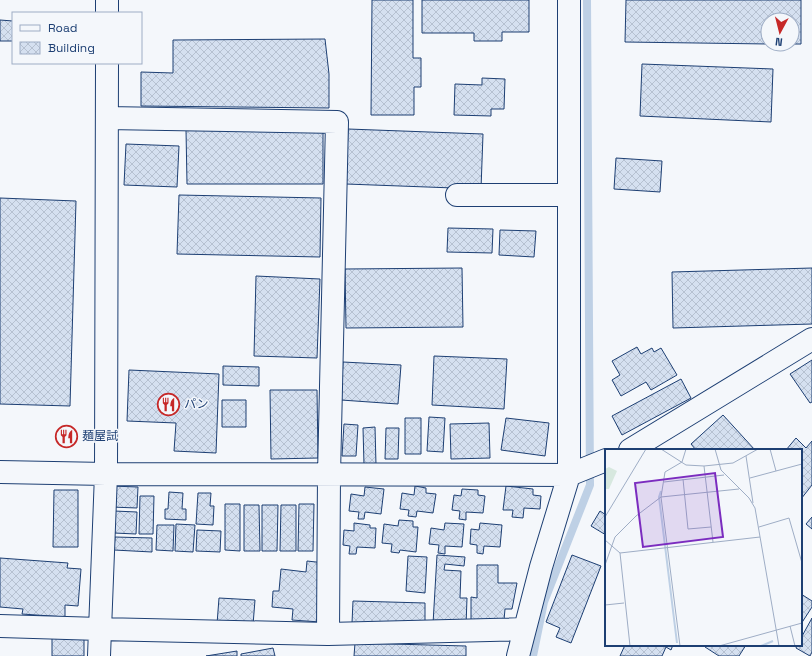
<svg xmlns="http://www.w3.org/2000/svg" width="812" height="656" font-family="'Space Grotesk','Noto Sans JP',sans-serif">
<defs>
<pattern id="building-cross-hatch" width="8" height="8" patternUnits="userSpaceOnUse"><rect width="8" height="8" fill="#d5e0f0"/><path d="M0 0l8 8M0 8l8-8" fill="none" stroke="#b6c1d1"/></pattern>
</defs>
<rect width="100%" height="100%" fill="#f4f7fb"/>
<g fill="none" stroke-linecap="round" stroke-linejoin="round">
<path stroke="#bed0e5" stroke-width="8" d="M533,656l11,-54 46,-117 -3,-485"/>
</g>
<path fill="url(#building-cross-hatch)" stroke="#1d3f73" d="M372,0h41v58h8v29h-7v28h-43z
M422,0h107v32h-27v9h-28v-8h-52z
M626,0h175v44h-9v-24h-24v24l-143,-2z
M0,20l13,1v20h-13z
M325,39l4,35v34l-188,-2v-34l32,1v-33z
M642,64l131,5 -2,53 -131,-6z
M482,78l23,1 -1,30h-13v7l-37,-1 1,-31 27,1z
M348,129l135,5 -2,55 -135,-5z
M186,130h137v54h-136z
M126,144l53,2 -2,41 -53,-2z
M616,158l46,3 -2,31 -46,-3z
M179,195l142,3 -1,59 -143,-3z
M0,198l76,3 -6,205 -70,-2z
M448,228l45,1 -1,24 -45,-1z
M500,230l36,1 -2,26 -35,-2z
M462,268l1,59 -117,1 -1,-59z
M812,268v56l-139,4 -1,-56z
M256,276l64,3 -3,79 -63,-2z
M637,347l4,7 11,-6 2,4 7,-4 16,27 -26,15 -5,-8 -25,14 -9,-16 8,-5 -8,-14z
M434,356l73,3 -3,50 -72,-4z
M812,360v42l-2,1 -20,-29z
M343,362l58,3 -3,39 -57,-4z
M223,366l36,1v19l-36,-1z
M129,370l90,4 -3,79 -42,-2 2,-28 -49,-2z
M681,379l10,19 -69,37 -10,-19z
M270,390h47l1,68 -47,1z
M222,400h24v27h-24z
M723,415l32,35h-59l-5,-6z
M429,417l16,1 -2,34 -16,-1z
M405,418h16v36h-16z
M506,418l43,5 -4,33 -44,-6z
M489,423l1,35 -39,1 -1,-35z
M344,424l14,1 -2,31h-14z
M375,427l1,38h-12l-1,-37z
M386,428h13l-1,31h-13z
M796,438l10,10 6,-7v44l-11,14v-49h-15z
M111,486l27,1 -1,21 -26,-1z
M415,486l11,2v5l10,1 -3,19 -16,-2 -1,6 -8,-1 1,-6 -9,-1 2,-16 12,2z
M506,486l27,3v6l8,1 -1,13 -16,-1 -1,10 -11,-1 1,-7h-10z
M365,487l19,2 -3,25 -16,-2 -1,7h-6l1,-7 -10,-1 2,-17 13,2z
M462,489l16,1v5l7,1 -2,17 -17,-1v8l-7,-1 1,-8 -8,-1 2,-15 7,1z
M54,490h24v57h-25z
M169,492l14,1 -1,16h4v11l-21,-1v-10h3z
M198,493h13l-1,13h4l-1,19 -17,-1z
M140,496h14l-1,38h-14z
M225,504h15v47l-15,-1z
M299,504h15l-1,47h-15z
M244,505h15l1,46h-16z
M262,505h16l-1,46h-15z
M281,505h15v46h-16z
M114,511l23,1 -1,22 -22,-1z
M600,511l6,4v20l-15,-9z
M812,517v12l-6,-5z
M399,520l14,1v6h5l-2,25 -16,-2 -1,3 -8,-1 1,-8 -10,-1 2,-19 14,2z
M354,523l16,2v3h6l-1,20 -18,-1 -1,7h-7l1,-8 -7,-1 1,-15 10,1z
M445,523l19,1 -2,23 -17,-1v8l-7,-1 1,-8 -10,-1 2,-16 13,2z
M480,523l22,2 -2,22 -16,-1 -1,8 -6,-1v-8l-7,-1 1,-15 8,1z
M176,524l19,1 -2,27 -18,-1z
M157,525h17l-1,26 -17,-1z
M197,530l24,1 -1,21 -24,-1z
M115,537l37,1v14l-38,-2z
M437,555l28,2 -1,9 -19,-2 -1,6 17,1 -1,27h7l-1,28 -33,-2z
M572,555l29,11 -30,77 -15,-6 4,-9 -14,-6z
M408,556l19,1 -2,36 -19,-2z
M0,558l68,5 -1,5 14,1 -3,37 -13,-1v12l-43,-3 1,-5 -23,-2z
M307,561l18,2 -5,59 -28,-2 1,-11 -21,-2 1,-16h6l2,-22 25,3z
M477,565h21v18h19l-5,26h-7l-1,11h-33v-23l6,1z
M801,594l11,7v6l-11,17z
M219,598l36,2 -2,25 -36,-1z
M353,601l72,2v21l-73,-1z
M812,618v34l-2,4 -14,-8 1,-3h4v-7z
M84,634v22h-32v-21z
M355,643l111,3v10h-112z
M625,645h48l-2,5 -5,-3 -4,9h-42z
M707,645h39l-7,11h-20l-14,-9z
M273,648l2,8h-34v-2z
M237,651v5h-31z"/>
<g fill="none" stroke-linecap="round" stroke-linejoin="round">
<defs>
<path id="minor" d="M107,13v-13
M107,118l230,4 -8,353 -1,159
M457,195h112
M630,450l182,-111
M0,472l106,2 463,1 37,-15
M0,626l100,3 228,5 197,-5
M99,656l7,-182 1,-411
M518,656l23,-89 28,-92v-475"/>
</defs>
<use href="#minor" stroke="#1d3f73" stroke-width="24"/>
<use href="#minor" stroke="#f4f7fb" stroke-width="22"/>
</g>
<defs>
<symbol id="restaurant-ring" viewBox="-11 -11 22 22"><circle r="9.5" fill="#f4f7fb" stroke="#c62828" stroke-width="1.5"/><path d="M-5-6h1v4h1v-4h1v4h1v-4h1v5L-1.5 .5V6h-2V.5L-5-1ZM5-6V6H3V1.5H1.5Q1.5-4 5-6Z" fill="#c62828"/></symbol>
</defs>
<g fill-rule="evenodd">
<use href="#restaurant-ring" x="156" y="392" width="25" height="25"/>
<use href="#restaurant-ring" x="54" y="424" width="25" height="25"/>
</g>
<g text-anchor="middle" stroke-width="3" stroke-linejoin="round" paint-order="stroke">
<g font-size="12" fill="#1d3f73" stroke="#f4f7fb" text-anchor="start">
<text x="184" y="408">パン</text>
<text x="82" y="440">麺屋試</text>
</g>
</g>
<g transform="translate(605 449)">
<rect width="197" height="197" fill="#f4f7fb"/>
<path d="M4,18l8,4 -8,18h-4v-20z" fill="#d7e8df"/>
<path fill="none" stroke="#bed0e5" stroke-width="2" d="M56,42l-2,6 18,146M156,197l12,-5"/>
<path fill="none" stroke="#9eadc5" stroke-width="1" d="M56,0l25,16 18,1 29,-3 25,-14M110,0l6,21 28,28 6,10 24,138M165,0l6,22M141,7l7,47M99,17l9,76M145,29l52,-14M78,30l5,50 23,-2M59,33l60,-7M0,68l41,-68M154,78l30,-9 13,45M0,91l15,13 10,93M15,104l140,-16M0,156l19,-2M185,177l5,20M0,180v-64l10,-28 21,-21 25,-19 78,-8M75,197l-19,-149 4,-25 17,-10 4,-13M114,197l83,-23"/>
<path fill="#7b2cbf" fill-opacity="0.15" stroke="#7b2cbf" stroke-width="2" d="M110,24l8,64 -80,10 -8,-64z"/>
<rect width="197" height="197" fill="none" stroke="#1d3f73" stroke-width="2"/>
</g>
<rect x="12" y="12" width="130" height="52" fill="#f4f7fb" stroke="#9eadc5"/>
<rect x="20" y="25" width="20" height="6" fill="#f4f7fb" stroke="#9eadc5"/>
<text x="48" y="32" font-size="12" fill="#1d3f73">Road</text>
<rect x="20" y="42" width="20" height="12" fill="url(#building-cross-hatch)" stroke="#9eadc5"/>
<text x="48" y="52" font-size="12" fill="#1d3f73">Building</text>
<g transform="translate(780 32) rotate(187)"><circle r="19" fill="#f4f7fb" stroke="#9eadc5"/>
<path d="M0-3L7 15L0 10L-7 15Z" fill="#c62828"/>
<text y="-6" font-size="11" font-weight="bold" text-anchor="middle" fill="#1d3f73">N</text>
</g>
</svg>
